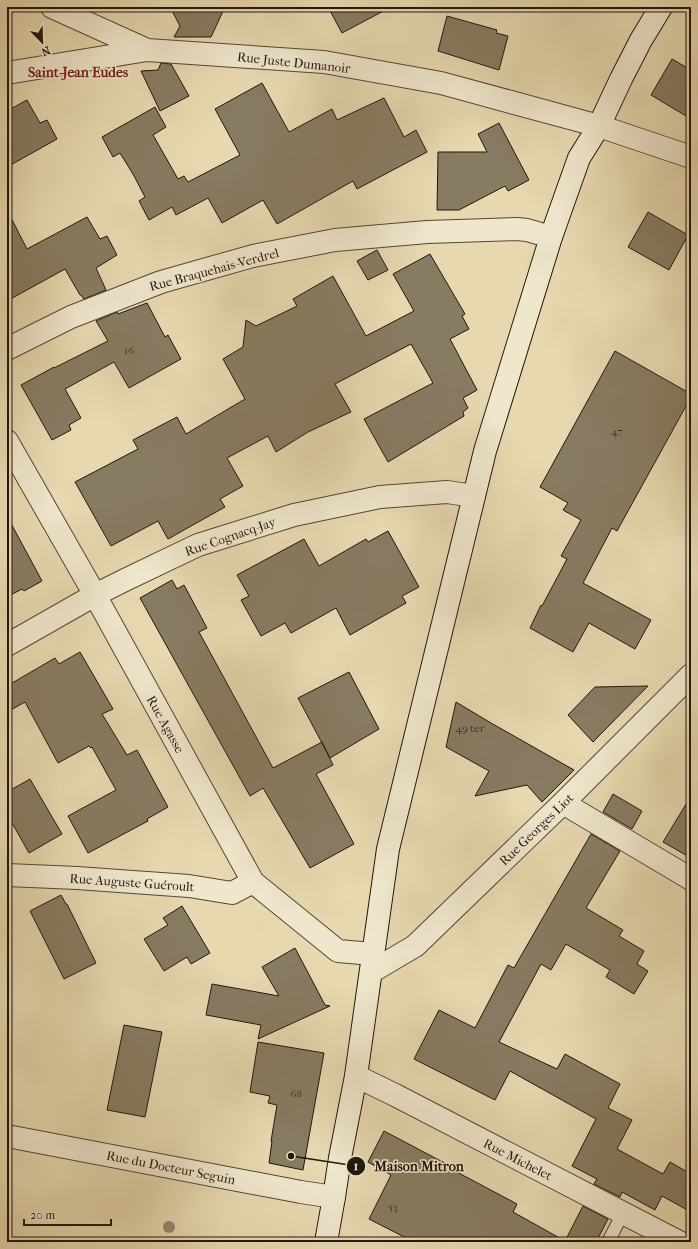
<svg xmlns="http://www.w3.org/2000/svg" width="698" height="1249" font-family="'IM FELL French Canon',serif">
<rect width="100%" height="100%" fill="#e7d8b0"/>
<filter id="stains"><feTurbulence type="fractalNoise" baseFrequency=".005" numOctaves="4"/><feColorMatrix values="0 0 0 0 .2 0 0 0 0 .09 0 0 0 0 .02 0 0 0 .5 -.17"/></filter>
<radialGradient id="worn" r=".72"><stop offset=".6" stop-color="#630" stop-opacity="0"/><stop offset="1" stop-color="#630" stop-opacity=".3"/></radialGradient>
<path fill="#877b62" stroke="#20170e" d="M170,7h55l-14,30h-37l6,-11z
M328,7h63l-49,26z
M447,16l50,14 -1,3 12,3 -9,34 -61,-19z
M672,59l19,11v49l-40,-24z
M161,63l10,1 18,32 -29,15 -19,-40 17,-1z
M262,83l27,49 43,-23 5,11 47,-22 20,39 12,-7 11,22 -70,37 -4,-8 -76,43 -14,-24 -41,23 -14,-25 -32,17 -4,-8 -23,13 -10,-19 6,-4 -12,-23 -13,-21 -7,4 -11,-20 53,-30 11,20 -13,8 25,44 6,-3 4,6 52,-27 -25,-46z
M27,100l13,23 7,-3 10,19 -50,28v-56z
M499,123l30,57 -21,11 -3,-5 -46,24h-22l1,-58h49l-9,-18z
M7,210l20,39 60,-32 13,22 7,-3 10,19 -21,13 10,22 -22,9 -3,-4h-1l-15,-26 -58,32z
M648,212l40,23 -19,35 -41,-23z
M377,250l11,20 -20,10 -11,-19z
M430,254l35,60 -3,2 7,13 -19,10 27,51 -14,8 5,10 -5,4 1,4 -76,46 -24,-43 69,-36 -22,-39 -76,40 16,28 -43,20 -32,20 -8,-16 -41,22 16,28 -23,13 5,8 -57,32 -10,-18 -47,25 -36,-64 63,-33 -5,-9 44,-23 9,17 59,-35 -22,-40 20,-12 3,-27 10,6 41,-20 -4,-7 40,-23 33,60 48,-25 -21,-37z
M147,303l18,34 3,-2 13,24 -52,29 -15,-26 -49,27 16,29 -12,7 2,5 -19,10 -31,-55 33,-18v1l54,-27 -12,-20 21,-9 1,2z
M615,351l76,43v3l-74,134 -5,-3 -29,55 68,37 -16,29 -46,-26 -16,29 -43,-24 11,-23 1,1 25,-47 -6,-3 20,-36 -18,-10 5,-7 -28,-16z
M7,516l35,65 -18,10 -2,-2 -15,8z
M388,531l31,56 -17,9 4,7 -56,32 -14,-27 -45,25 -6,-10 -24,13 -20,-36 8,-4 -12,-21 67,-36 15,27 47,-27 2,3z
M172,580l5,9 7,-4 23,43 -8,4 74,136 49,-26 11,23 -17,9 38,70 -44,24 -47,-80 -13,8 -110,-198z
M80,652l33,57 -11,5 25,41 10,-5 31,57 -21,12 1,2 -60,32 -20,-37 48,-26 -24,-43 -1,1 -2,-2 -31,17 -33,-61 -18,10v-26l48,-28 4,6z
M349,672l30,57 -49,29 -32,-60z
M648,686l-55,56 -25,-27 27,-28z
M456,702l35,21 83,47 -32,32 -15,-17 -52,11 14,-25 -43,-24z
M30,779l32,55 -33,19 -22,-39v-22z
M613,794l29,17 -10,18 -29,-17z
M691,796v62l-28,-16z
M591,834l29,17 -34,57 37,22 -4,6 25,15 -7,13 11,7 -14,23 -28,-17 4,-7 -44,-26 -15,26 -10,-6 -42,78 58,27 8,-15 55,30 -12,24 24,12 -15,29 46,25 7,-12 21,12v38l-29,-16 -7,14 -33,-18 -2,5 -26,-13 3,-5 -25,-13 24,-47 -86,-48 -15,29 -81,-41 25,-49 36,18 33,-63 6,3z
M61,895l5,9h1l29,59 -32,16 -34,-68z
M182,906l28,47 -19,11 -4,-7 -23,14 -20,-32 24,-14 -5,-7z
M295,948l30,57 5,1 -72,33 3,-14 -55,-10 6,-31 67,12 -17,-29z
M124,1025l38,7 -17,85 -38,-7z
M258,1042l66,11 -21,117 -34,-7 3,-22h-1l6,-36 -9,-2 2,-7 -20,-4z
M384,1131l72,38 -1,2 62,33 -4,8 52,29 18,-35 25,13 -12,23h-182l-45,-23 22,-44 -23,-13z"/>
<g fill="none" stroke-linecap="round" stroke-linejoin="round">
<defs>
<path id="lane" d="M608,1242l15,-29"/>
<path id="street" d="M52,7l95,43
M7,73l140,-23 177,12 117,21 158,43 92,31
M7,349l64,-32 90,-35 92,-26 82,-16 92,-8 90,-3 10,1 24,7
M7,441l88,154 158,287 85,69 35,3
M7,645l88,-50 32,-16 71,-34 96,-30 86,-18 67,-5 27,4
M563,803l128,76
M7,875l70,3 112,8 43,7 21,-11
M371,972l44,-26 148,-143 128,-128
M356,1076l39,19 284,147
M7,1136l294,56 33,5"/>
<path id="secondary" d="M326,1242l8,-45 6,-39 16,-82 32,-227 97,-398 66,-214 28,-79 20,-32 22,-47 20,-39 20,-33"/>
</defs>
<use href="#lane" stroke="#524736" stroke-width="14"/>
<use href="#street" stroke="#524736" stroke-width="24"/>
<use href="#secondary" stroke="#20170e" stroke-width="24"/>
<use href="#lane" stroke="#efe6cc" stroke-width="12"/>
<use href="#street" stroke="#efe6cc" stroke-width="22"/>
<use href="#secondary" stroke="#efe6cc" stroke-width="22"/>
</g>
<circle fill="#95886d" cx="169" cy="1227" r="6"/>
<g text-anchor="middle" stroke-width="3" stroke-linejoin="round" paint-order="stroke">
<g font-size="11" fill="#3a3023">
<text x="129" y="354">16</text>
<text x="617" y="435">47</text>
<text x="470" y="732">49 ter</text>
<text x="296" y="1097">68</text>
<text x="393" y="1211">53</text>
</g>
<g font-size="13" fill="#20170e" stroke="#efe6cc">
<text transform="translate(294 62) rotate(6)" y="5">Rue Juste Dumanoir</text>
<text transform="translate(214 269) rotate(-15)" y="5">Rue Braquehais-Verdrel</text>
<text transform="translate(230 536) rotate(-19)" y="5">Rue Cognacq-Jay</text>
<text transform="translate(166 724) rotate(61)" y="5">Rue Agasse</text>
<text transform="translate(536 829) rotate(-44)" y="5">Rue Georges Liot</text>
<text transform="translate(132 882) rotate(4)" y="5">Rue Auguste Guéroult</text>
<text transform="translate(518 1159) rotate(27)" y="5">Rue Michelet</text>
<text transform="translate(171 1167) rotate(11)" y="5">Rue du Docteur Seguin</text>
</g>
<g font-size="14" font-weight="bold" fill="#7a1f14" stroke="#efe6cc">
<text x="78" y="77">Saint-Jean Eudes</text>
</g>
</g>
<path fill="none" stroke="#20170e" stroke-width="1.5" d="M291 1156L356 1166"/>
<g fill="#20170e" stroke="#efe6cc" stroke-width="1.5">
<circle cx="291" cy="1156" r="4"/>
<circle cx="356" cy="1166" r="10"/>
</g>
<g font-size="12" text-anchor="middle" font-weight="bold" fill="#fff">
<text x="356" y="1170">1</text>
</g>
<g font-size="14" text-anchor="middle" font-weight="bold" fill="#20170e" stroke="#efe6cc" stroke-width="3" stroke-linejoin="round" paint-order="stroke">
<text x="419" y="1171">Maison Mitron</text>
</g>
<rect width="698" height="1249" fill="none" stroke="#e7d8b0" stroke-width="24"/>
<rect x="8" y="8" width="682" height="1233" fill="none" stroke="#20170e" stroke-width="2"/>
<rect x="12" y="12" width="674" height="1225" fill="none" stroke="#20170e"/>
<g transform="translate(42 42) rotate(157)" stroke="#efe6cc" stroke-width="3" paint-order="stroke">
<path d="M0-3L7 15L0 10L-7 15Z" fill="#20170e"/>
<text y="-6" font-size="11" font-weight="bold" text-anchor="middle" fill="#20170e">N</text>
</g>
<path d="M24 1219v6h87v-6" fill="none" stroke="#20170e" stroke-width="2"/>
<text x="30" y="1219" font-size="12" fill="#20170e" stroke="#efe6cc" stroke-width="3" paint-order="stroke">20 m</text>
<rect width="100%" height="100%" filter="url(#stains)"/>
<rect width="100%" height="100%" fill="url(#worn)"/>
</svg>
